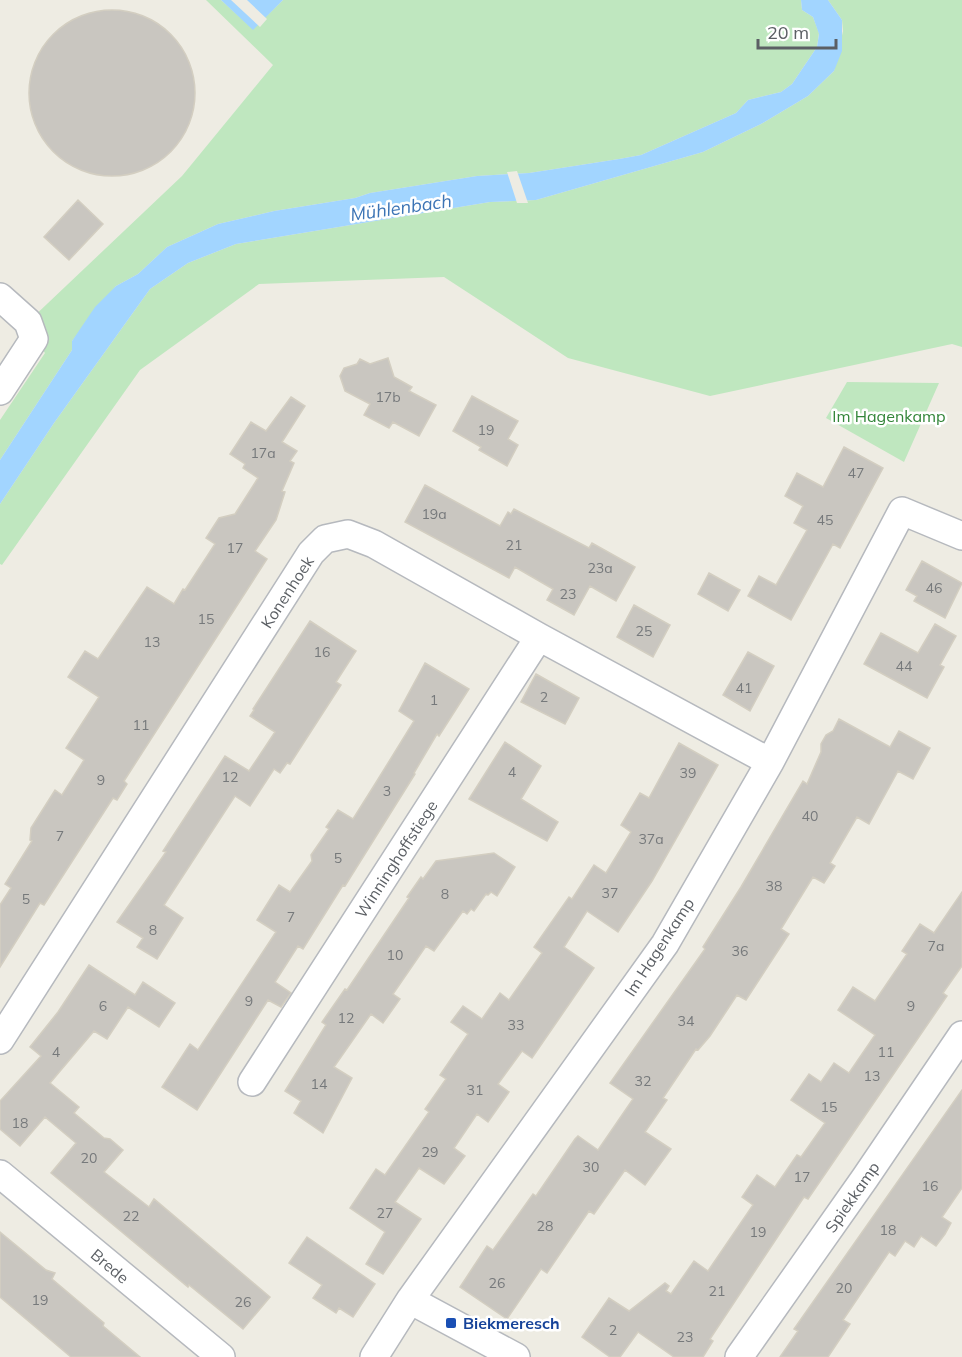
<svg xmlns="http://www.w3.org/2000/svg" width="962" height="1357" font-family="Mulish,sans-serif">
<rect width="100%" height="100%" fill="#eeece3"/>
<path fill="#bfe7bf" d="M206,0h15l32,29 30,-29h518l1,10 11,7 6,16 -2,14 -25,37 -11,8 -33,8 -12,13 -95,42 -22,4 -90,14 -52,3 -107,17 -15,5 -81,13 -56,13 -51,23 -29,27 -22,12 -44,55v9l-72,110v-40l45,-67 -11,-14 -6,-17 154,-146 91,-111z
M828,0h134v347l-10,-3 -242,52 -142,-38 -124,-81 -185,7 -119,86 -138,195 -2,-1v-60l54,-81 96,-134 38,-26 48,-19 254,-42 46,-2 167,-48 58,-28 47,-28 26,-25 9,-40 -1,-11z
M847,382l92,1 -35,79 -78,-44z"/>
<path fill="#a2d5ff" d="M221,0h62l-30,30z
M801,0h27l14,20v31l-8,20 -26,25 -47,28 -58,28 -167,48 -46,2 -254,42 -48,19 -38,26 -96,134 -54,81v-44l72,-110v-9l23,-34 21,-21 22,-12 29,-27 51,-23 56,-13 81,-13 15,-5 107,-17 52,-3 90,-14 22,-4 95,-42 12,-13 33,-8 11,-8 25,-37 2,-13 -6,-17 -11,-7z
M61 92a50 50 0 1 1 100 0a50 50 0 1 1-100 0Z"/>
<path fill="#eeece3" d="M231,0h16l20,19 -7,8z
M517,171l11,32h-11l-10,-31z"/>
<path fill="#c9c6c0" stroke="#d3cec1" stroke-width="1.5" d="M29 93a83 83 0 1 1 166 0a83 83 0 1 1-166 0Z
M78,200l25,24 -34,36 -25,-23z
M388,358l6,19 18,10 -3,4 27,14 -17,31 -26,-14 -4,6 -25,-13 6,-11 -25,-13 -5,-15 4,-8 13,-4 3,-5 10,5z
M472,396l46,25 -10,18 10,6 -11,21 -28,-16 2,-3 -28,-16z
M291,397l14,9 -23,36 15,9 -7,10 4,2 -12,28 3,1 -9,28 -21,31 12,8 -143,222 3,3 -10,16 -4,-2 -69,107 -4,-2 -40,64v-62l11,-17 -6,-4 27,-43 -2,-1 1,-12 24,-38 7,5 22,-35 -18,-12 33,-51 -31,-20 17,-26 13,8 49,-72 27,17 9,-15 2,1 30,-46 -9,-6 13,-20 16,-4 23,-36 -15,-10 2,-4 -15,-10 21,-32 15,9z
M844,447l39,21 -43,80 -7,-4 -42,76 -43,-24 11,-20 17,9 31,-55 -13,-7 9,-17 -18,-10 12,-23 26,14z
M425,485l75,41 8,-14 3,2 3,-5 75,39 3,-5 43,24 -19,34 -26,-15 -16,29 -27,-15 6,-11 -38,-22 -6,11 -104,-56z
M922,561l40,22 -17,35 -31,-17 3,-5 -11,-6z
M709,573l31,17 -12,21 -30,-17z
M634,605l36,20 -17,32 -36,-20z
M310,621l46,30 -20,31 5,3 -51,79 -3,-1 -7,10 -6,-4 -24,37 -15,-10 -71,109 19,13 -26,41 -20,-12 6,-9 -26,-16 49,-70 -3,-1 62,-95 24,15 26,-39 -25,-16 4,-6 -1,-1z
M935,624l21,12 -16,29 4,2 -17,31 -63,-34 17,-31 37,20z
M748,652l26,14 -24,45 -27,-16z
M425,663l44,26 -30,47 -2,-2 -23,39 1,1 -70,112 -2,-1 -40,64 -5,-3 -23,36 16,11 -10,14 -13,-7 -71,110 -35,-23 28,-43 8,6 78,-118 -19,-12 22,-35 11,7 22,-31 -1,-6 18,-26 -3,-2 12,-17 15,9 22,-35 39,-63 -15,-10z
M536,674l43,24 -14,26 -44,-22z
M839,719l51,28 9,-16 31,17 -17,31 -15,-8 -29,53 -12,-7 -27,46 5,3 -11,17 -11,-6 -32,52 8,5 -43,66 -9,-5 -27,41 -12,14 -2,-1 -33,49 4,2 -22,32 26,17 -26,36 -20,-15 -31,44 -5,-3 -42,62 -6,-4 -34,50 -47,-32 27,-41 6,4 40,-56 3,2 39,-57 3,-3 20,14 35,-51 -23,-16 95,-134 -2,-2 38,-60 62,-106 4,3 14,-32v-8l5,-9 7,-4z
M505,742l36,24 -20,33 37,23 -11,19 -78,-42z
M679,743l39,22 -66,116 -34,51 -31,-21 -23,36 30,21 -62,90 -10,-7 -24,33 11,8 -21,30 -11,-8 -23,34 11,8 -21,28 -25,-16 -24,34 26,17 -38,55 -17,-10 19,-32 -35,-24 26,-39 9,6 44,-63 -4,-3 21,-30 -6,-4 28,-41 -17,-12 12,-16 19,13 18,-26 9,7 33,-47 -8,-6 35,-50 3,2 22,-34 12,8 25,-41 -10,-7 19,-32 9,5z
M494,853l21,14 -18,29 -6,-4 -3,3 -2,-1 -12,17 -3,-2 -4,5 -4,-3 -29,40 -8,-5 -33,48 7,5 -17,24 -12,-9 -37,53 18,11 -29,55 -29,-20 7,-12 -16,-10 41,-66 -4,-3 23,-33 2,1 62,-92 -2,-1 14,-20 2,2 13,-18z
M962,892v74l-19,27 4,3 -139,203 -4,-2 -94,142 3,2 -10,16h-29l-36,-25 -18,25h-10l-28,-20 27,-39 20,13 36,-28 4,3 -3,5 5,3 23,-33 14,10 45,-66 -11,-8 15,-22 18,12 22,-32 4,2 24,-34 -34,-23 18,-26 12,8 13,-19 15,10 26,-38 -37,-25 15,-23 22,14 32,-47 -5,-3 18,-27 14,9z
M89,965l46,30 8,-13 32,21 -16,24 -31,-20 -21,32 -13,-8 -44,52 29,24 -5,6 30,25 6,1 13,11 -19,22 45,35 5,-8 116,98 -27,32 -54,-44 -1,2 -137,-114 25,-30 -31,-26 -25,29 -20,-17v-28l41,-45 -11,-9 28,-35z
M962,1090v98l-20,29 9,6 -6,11 -9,12 -15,-10 -7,11 -9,-6 -10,15 -6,-4 -46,68 7,4 -22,33h-48l18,-26 -4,-2z
M0,1232l46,38 9,3 -3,6 52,44 -1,3 37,31h-69l-71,-60z
M307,1237l68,47 -22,33 -14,-9 -3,5 -23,-15 9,-13 -33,-22z"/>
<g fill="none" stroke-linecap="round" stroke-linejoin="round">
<defs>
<path id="minor" d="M0,297l28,25 6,17 -34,52
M0,1040l311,-487 14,-14 23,-5 26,10 165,93 231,125
M252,1082l287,-445
M0,1174l221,183
M410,1300l106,57
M374,1357l36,-57 255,-356 105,-182 132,-251 60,25
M739,1357l126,-179 97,-143"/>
</defs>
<use href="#minor" stroke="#b6b9be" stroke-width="30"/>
<use href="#minor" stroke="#fff" stroke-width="27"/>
</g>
<rect fill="#1a4fb4" stroke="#fff" stroke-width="2" x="445" y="1317" width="12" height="12" rx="3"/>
<g text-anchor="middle" stroke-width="5" stroke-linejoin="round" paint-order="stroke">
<g font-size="14" fill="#76797b">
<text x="388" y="402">17b</text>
<text x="486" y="435">19</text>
<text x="263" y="458">17a</text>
<text x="856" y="478">47</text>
<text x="434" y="519">19a</text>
<text x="825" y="525">45</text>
<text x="514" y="550">21</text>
<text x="235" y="553">17</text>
<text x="600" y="573">23a</text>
<text x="934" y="593">46</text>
<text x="568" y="599">23</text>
<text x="206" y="624">15</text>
<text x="644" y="636">25</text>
<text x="152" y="647">13</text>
<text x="322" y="657">16</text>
<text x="904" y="671">44</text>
<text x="744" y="693">41</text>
<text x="544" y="702">2</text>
<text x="434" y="705">1</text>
<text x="141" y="730">11</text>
<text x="512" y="777">4</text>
<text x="688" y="778">39</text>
<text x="230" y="782">12</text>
<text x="101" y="785">9</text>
<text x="387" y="796">3</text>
<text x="810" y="821">40</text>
<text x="60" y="841">7</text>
<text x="651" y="844">37a</text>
<text x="338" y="863">5</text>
<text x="774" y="891">38</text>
<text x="610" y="898">37</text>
<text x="445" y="899">8</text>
<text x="26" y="904">5</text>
<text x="291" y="922">7</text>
<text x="153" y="935">8</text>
<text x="936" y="951">7a</text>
<text x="740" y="956">36</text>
<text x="395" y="960">10</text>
<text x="249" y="1006">9</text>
<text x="103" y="1011">6</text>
<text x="911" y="1011">9</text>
<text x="346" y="1023">12</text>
<text x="686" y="1026">34</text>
<text x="516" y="1030">33</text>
<text x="56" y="1057">4</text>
<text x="886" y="1057">11</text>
<text x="872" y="1081">13</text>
<text x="643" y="1086">32</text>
<text x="319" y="1089">14</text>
<text x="475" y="1095">31</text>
<text x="829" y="1112">15</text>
<text x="20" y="1128">18</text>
<text x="430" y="1157">29</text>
<text x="89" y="1163">20</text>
<text x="591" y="1172">30</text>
<text x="802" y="1182">17</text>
<text x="930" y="1191">16</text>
<text x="385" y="1218">27</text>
<text x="131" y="1221">22</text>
<text x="545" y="1231">28</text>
<text x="888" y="1235">18</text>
<text x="758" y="1237">19</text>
<text x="497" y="1288">26</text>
<text x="844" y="1293">20</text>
<text x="717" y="1296">21</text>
<text x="40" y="1305">19</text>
<text x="243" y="1307">26</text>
<text x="613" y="1335">2</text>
<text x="685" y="1342">23</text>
</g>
<g font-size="16" fill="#328538" stroke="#fff">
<text x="889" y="422">Im Hagenkamp</text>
</g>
<g font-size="16" fill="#5b5f64" stroke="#fff">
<text transform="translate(287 592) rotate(-57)" y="6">Konenhoek</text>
<text transform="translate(396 859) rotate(-57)" y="6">Winninghoffstiege</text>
<text transform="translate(659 947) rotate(-57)" y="6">Im Hagenkamp</text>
<text transform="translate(852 1197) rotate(-55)" y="6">Spiekkamp</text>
<text transform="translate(110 1266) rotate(40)" y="6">Brede</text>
</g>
<g font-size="16" font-weight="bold" fill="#164399" stroke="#fff" text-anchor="start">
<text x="463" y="1329">Biekmeresch</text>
</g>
<g font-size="18" font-style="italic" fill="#3c74b5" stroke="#fff">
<text transform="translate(401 208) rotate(-8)" y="6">Mühlenbach</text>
</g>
</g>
<path d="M758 39v9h78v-9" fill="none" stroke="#5b5f64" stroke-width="3"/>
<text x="767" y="39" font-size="18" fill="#5b5f64" stroke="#ffffff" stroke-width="4.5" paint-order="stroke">20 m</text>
</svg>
